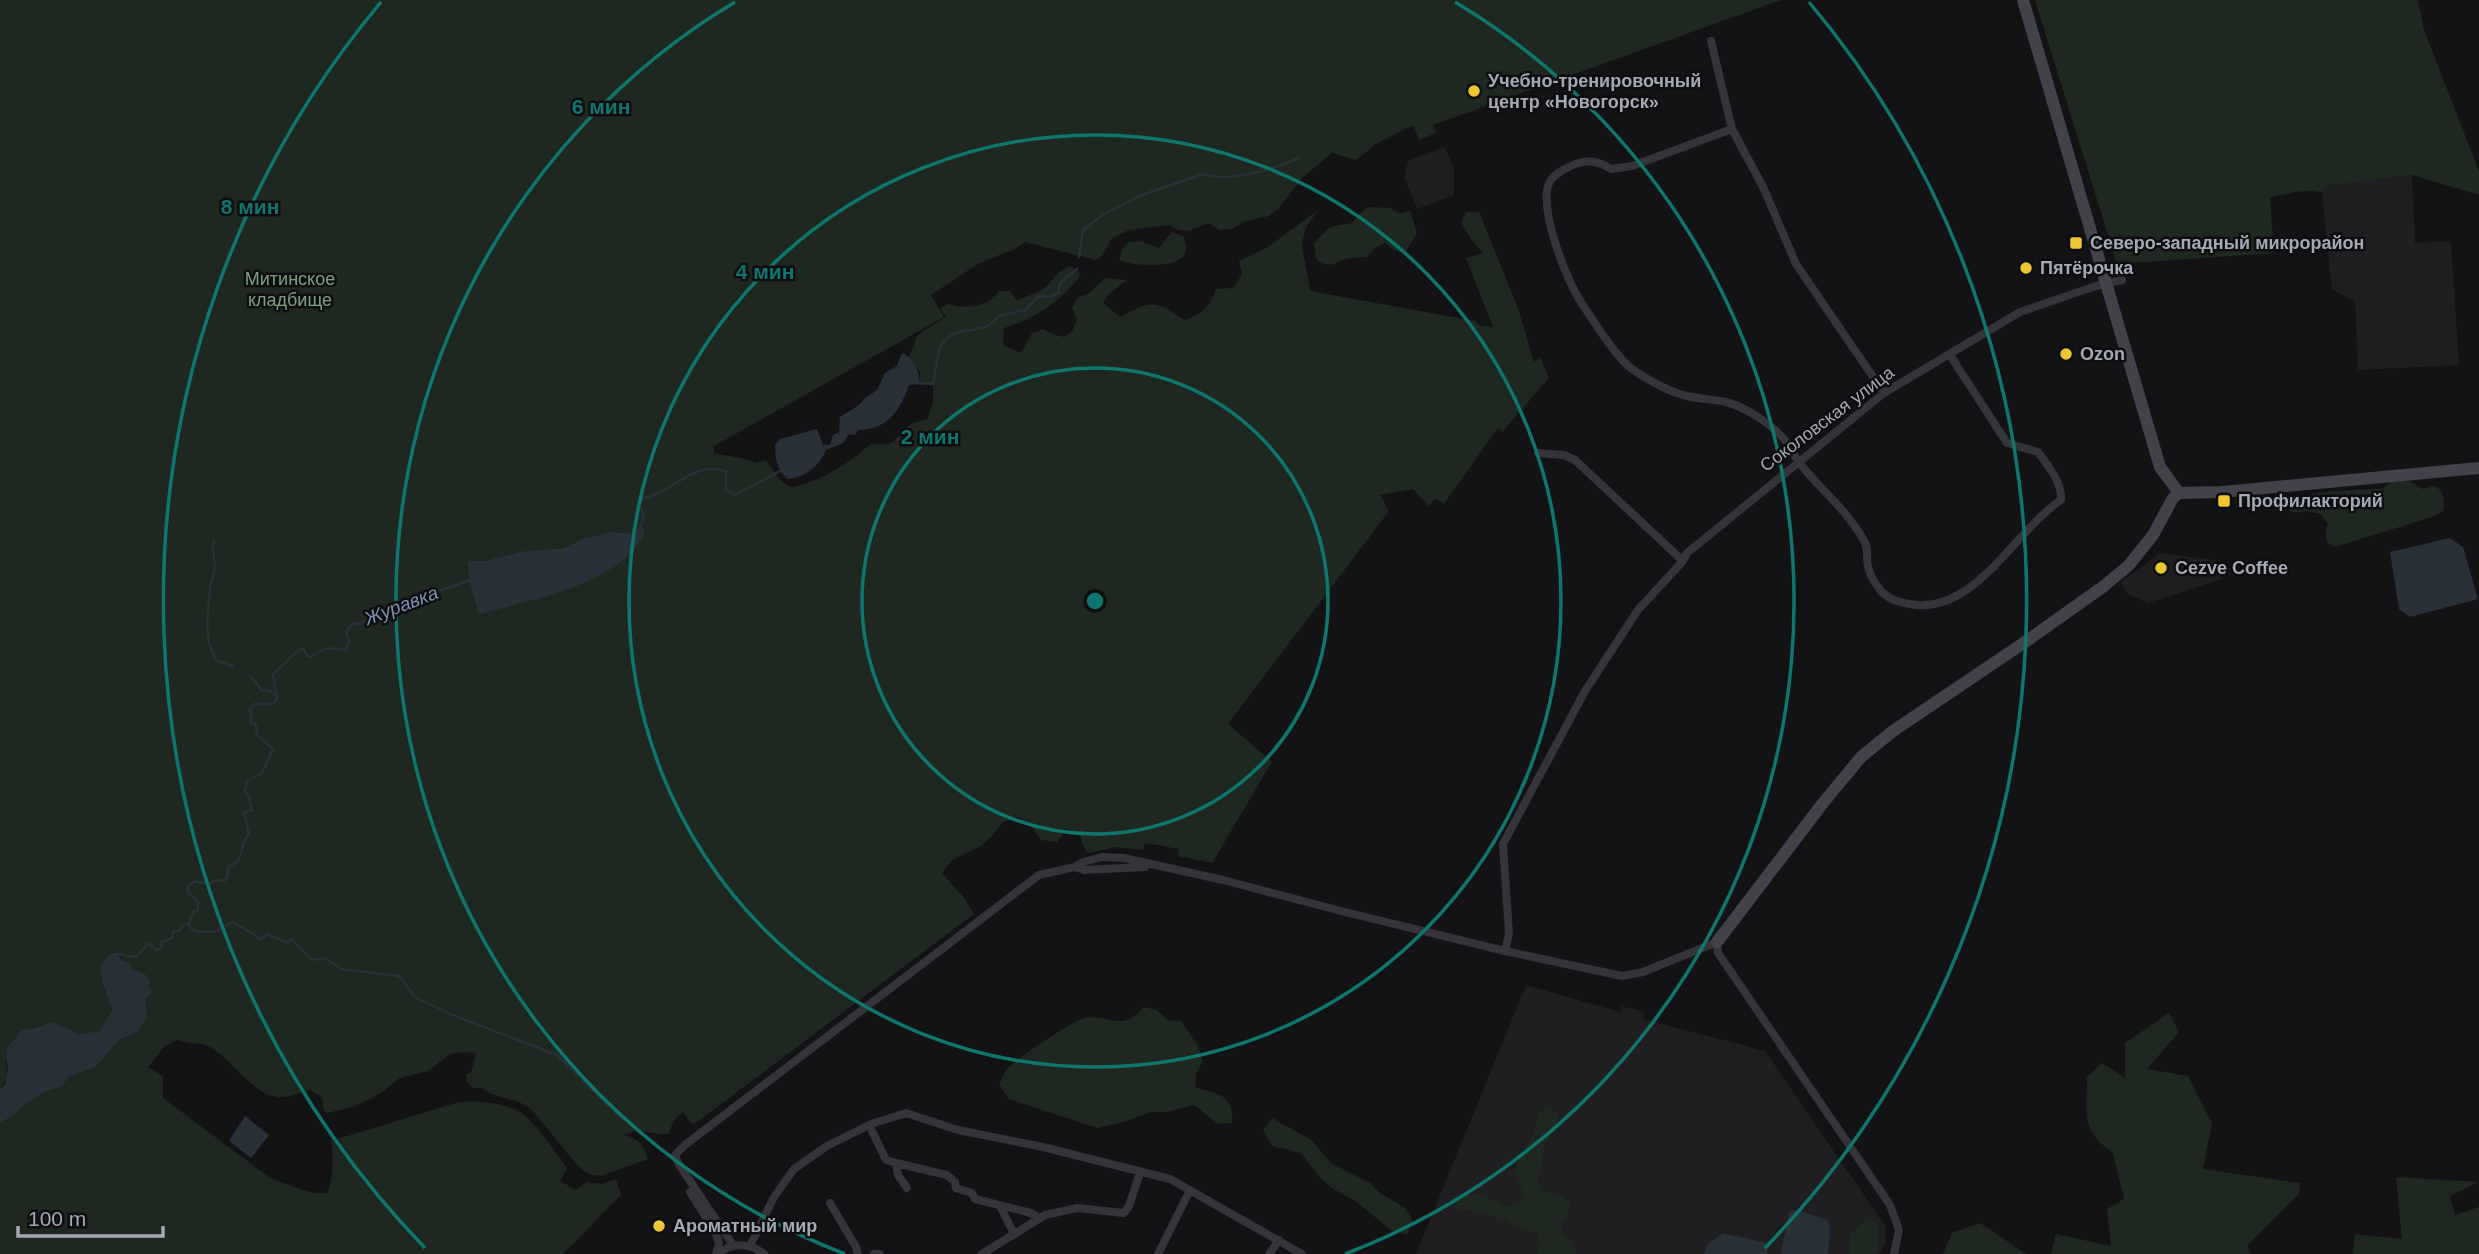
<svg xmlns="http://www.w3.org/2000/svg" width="2479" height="1254" font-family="Helvetica,sans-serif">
<rect width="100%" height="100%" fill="#131315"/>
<path fill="#1f1f22" d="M1445,147l9,22v26l-37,14 -13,-32 4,-16z
M2412,175l3,68 36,-2 8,124 -101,5 -3,-68 -23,-13 -10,-96 2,-7z
M2160,553l55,7 7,19 -74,24 -21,-10 -6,-11z
M1526,985l94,27 2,-6 22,6 -1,7 122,32 121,176 -1,18 -6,9h-463z"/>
<path fill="#1f2721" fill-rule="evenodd" d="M0,0h1781l-348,125 3,8 -17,7 -6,-15 -37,19 -20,16 -24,-7 -29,24 -24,31 -10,8 -25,6 -12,7 -13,1 -10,-7 -21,8 -10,-1 -9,-5 -40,5 -18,9 -8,16 -7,5 -71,-18 -10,7 -36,14 -48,32 13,22 -230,129v7c14,4 29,3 41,10l11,-3 13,19 11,8c25,-2 62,-25 80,-43 28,2 22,-4 40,-19 5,-3 12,-5 17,-6l6,-16v-19h-14l1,-12 -11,-17 5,-9 2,-10 30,-19 -6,-9 8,-4c21,5 37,4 51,-13h11l7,9c9,-3 24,-8 31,-15 7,-9 11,-14 22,-19l11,8c-17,26 -47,45 -77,54l-1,17 18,8 11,-20 11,-4 9,5 12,3 9,-7 4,-11 -5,-11 5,-10 11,-4 17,-16 22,2 -18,14 -6,9 17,14c31,-16 35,-18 64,3 19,-6 26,-13 32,-31l17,-1 9,-14 -3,-13 29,-14 50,-37 -13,19 -3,16 8,45 11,3 154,28 4,4 14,2 -27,-69 17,-5 -12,-14 -10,-16 5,-11h13l39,96 16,54 6,-5 9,21 -46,53 -5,-3 -54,76 -9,-5 -6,7 -16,-17 -33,6 9,16 -161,213 44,38 -60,101 -34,-7 1,-7 -34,-6 -2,7 -27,-3 -28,6 -4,-5 -4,-13 -14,-6 -9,13 -16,-2 -10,-14 -12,-9 -16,5 -10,13 -12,11 -29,14 -10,13 23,26 9,15 -281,211 -10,-13 -10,9 -4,13c-19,2 -24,-8 -46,1 15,3 20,8 25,24l-44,16c-11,2 -18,-2 -26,-9l-47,-57 -12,-7 -28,-8 -9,-6h-9l-6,-6 -1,-8 5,-1 5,-20 -13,-1 -13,2 -22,17 -28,7 -22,17 -25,12 -26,6 -3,-2 -2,-14 -12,-7c-9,2 -19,7 -27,7 -30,3 -54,-45 -78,-52 -9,-2 -18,-2 -28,-5l-12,6 -17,21 15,9v22l103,77c12,7 47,21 61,18 6,-11 7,-39 4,-52l128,-39c19,-2 50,1 65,13 17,14 30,36 43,53l-7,13 16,9 11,-8 15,2 14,-5 5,16 -58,59h-563v-131l16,-9 7,-8 22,-14 18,-6 5,-9 27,-9 25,-29 17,-6 10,-15 -1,-20 2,-11 -3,-13 -14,-5 -15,-17 -8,3c-16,17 0,37 4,56l-13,20 -21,5 -6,-6 -21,-8 -14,5 -15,3 -16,25 1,22 -7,12zM610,532l19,1 -160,47 -2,-19h17l40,-10 39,-3 22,-10z
M2035,0h383l6,30 55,141v24l-67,-20 -87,11 -3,7c-12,-5 -39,1 -52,5l4,55 -157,11z
M1367,207l23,1 10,6 10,-4 7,23 -12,20 -11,-3 -9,-7 -10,5 -8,9c-7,1 -17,0 -24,3 -11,5 -16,8 -27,-1l-2,-16 16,-16 22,-4z
M1172,232l11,4c19,35 -46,32 -64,24l3,-10 7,-8 11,-1 19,7z
M2391,481h17l15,8 12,-3c9,5 9,13 9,24l-9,6 -100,31c-11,-4 -11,-13 -7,-23l-7,-10 -15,-3 -10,2 -6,-2c0,-4 -1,-7 1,-10 9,-10 77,-12 92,-12z
M1143,1007l14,3 10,10 14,1 17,25 5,15 -7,13 -1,13c24,8 39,7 37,36l-14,1 -24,-19 -28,7h-15l-27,10 -27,6 -88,-29 -10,-14c2,-4 4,-11 7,-15 7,-9 68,-50 78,-52 27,-5 38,16 59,-11z
M2169,1013l10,19 -32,37 41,7 24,47 -9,46 97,14 -1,11 -52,52 4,8h-200l5,-20 55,12 -4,-37 17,-10 -11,-46c-33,-23 -26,-39 -26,-76l15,-14 23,15v-35z
M1550,1106l8,8 2,10 -14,18 -8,38 3,10 22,7 8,7 -3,11 -7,8 1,11 9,7 7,13h-41l3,-10 -2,-11c-14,-1 -20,-6 -32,-12 -8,-4 -42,-13 -50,-12l1,-11c18,-10 33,0 50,9l11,-3 7,-9 -10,-20 2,-11 16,-30 7,-22z
M1272,1118l39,22 20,23 39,20 10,10 25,15 8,13 -6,14 -15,-4 -34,-28 -26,-15 -11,-9 -20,-26 -29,-7 -9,-16z
M2396,1177l83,5 -29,14 5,19 24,-8v47h-126l2,-20 47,5z
M1867,1218l10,6 1,26 -3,4h-26l1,-20z
M1980,1223l46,31h-83l9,-21z"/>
<path fill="#2a3038" d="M902,353c13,5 18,18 17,31l-10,1c-9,26 -22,45 -51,45l-3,5 -6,-1 -6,9 -17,7c-6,15 -21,28 -38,29 -12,-10 -12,-18 -13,-34l5,-6 37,-10 6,16h7l3,-10 6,-3 1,-15 19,-12 5,-6 13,-9 8,-17 12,-7z
M642,526l3,7c-4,6 -8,13 -12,18 -33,36 -108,51 -154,63l-10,-34 -2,-19h17l40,-10 39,-3 22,-10 25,-6 19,1z
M2450,538l13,9 15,52 -68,18 -11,-8 -9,-57z
M116,952l6,8 7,2 2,7 14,5 5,6 -2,7 5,5 -7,6 1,20 -10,15 -17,6 -25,29 -27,9 -5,9 -18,6 -22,14 -7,8 -16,9v-34l5,-5 3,-15 -2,-14 2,-8 14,-17 15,-3 14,-5 21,8 6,5 21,-4 13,-20c-4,-18 -25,-50 4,-59z
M245,1116l24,19 -18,23 -22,-17z
M1795,1210l33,10 2,12 -2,22h-47l8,-42z
M1723,1233l43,10 2,11h-64l3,-9z"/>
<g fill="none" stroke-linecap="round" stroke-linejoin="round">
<path stroke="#2a3038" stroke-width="2.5" d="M1079,257l4,-27 21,-16 35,-18 64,-22c25,9 72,-5 96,-16
M917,383l16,1c2,-8 5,-35 8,-39 17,-24 45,-7 57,-29l27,-6 14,-14 10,1 9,-4 2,-10 17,-14
M640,528l4,-13 -5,-9 4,-8c31,-5 47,-37 83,-27v19l9,5 45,-24
M214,540l-1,9 2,19 -5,19 -3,37 2,20 8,17 16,5
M251,676l11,15 6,-1 8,5
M187,924l7,7 19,1 20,-10 28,17 6,-5 21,9 3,-4 21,21 12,-2 18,11 57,7 16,21 35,17 107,41 65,64
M117,954l19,3 13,-14 7,7 5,-1 1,-7 10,-4 2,-7h5l4,-5 7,-4 3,-10 5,-2v-8l-10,-9v-7l7,-5 15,3 5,-4 9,1 3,-3 1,-12c19,-4 9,-20 21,-32l-5,-22 8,-2 -4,-16 -3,-2 2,-11 15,-8 11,-24 -16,-14 -1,-10 -6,-3 2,-10 -3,-1 5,-7h19l4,-5 -4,-25c11,-8 17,-19 30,-26l4,8 4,1 15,-9 20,2 3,-9 -3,-10 7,-7 9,-1 18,-10 18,-4 25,-16 19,-3 28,-10"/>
<path stroke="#34343a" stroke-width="8" d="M1711,41l21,88 32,60 32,75 88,129
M1732,129l-100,37 -21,3c-14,-9 -25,-10 -40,-3 -7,3 -16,8 -21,15 -13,24 16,99 31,121 12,18 34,54 51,67 11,8 26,16 37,21 19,9 38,8 57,12 20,5 49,24 61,41 4,5 7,12 11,18 21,28 51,50 67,82 3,5 2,9 2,15 0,11 5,21 11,29 7,11 19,15 31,17 65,13 106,-74 152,-104 1,-18 -13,-34 -23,-48l-31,-9 -57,-88
M1538,453l26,2 11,5 108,101
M1075,867l9,3 61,-3
M1505,951l4,-18 -6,-89 82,-153 53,-81 45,-49 4,-8 197,-160 136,-81 76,-26 26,-6
M872,1131l14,29 10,3
M907,1188l-9,-13 -2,-12 51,12 8,7 1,6 16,5 3,6 56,14 9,5
M690,1192l26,42 3,9 -3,11
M830,1203l26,44 2,7
M1000,1206l14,28
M733,1245l-55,-82 -3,-8 10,-10 354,-270 36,-8 8,-5 19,-5 22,1 99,22 122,32 160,39 117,25 21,-4 74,-30 1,11 11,16 161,236 9,25 -5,24
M750,1246l24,-49 20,-28 33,-23 44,-22 35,-11 52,17 85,17 127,32 132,75
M718,1254c14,-12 32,-11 46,0
M874,1254h6
M982,1254l63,-39 32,-7 47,5 5,-7 11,-33
M1158,1254l32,-64
M1269,1254l10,-14"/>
<path stroke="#42434a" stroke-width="12" d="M2023,0l137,467 19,26
M1717,942l106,-139 38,-46 32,-26 135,-91 76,-54 25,-21 24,-30 20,-37 6,-5 43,-1 257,-24"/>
</g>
<g fill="none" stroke="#0f766e" stroke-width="3.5">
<circle cx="1095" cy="601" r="233"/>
<circle cx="1095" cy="601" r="466"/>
<path d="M845 1254A699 699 0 0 1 735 2M1455 2A699 699 0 0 1 1345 1254"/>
<path d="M425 1248A932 932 0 0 1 381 2M1809 2A932 932 0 0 1 1765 1248"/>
</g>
<g fill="#edc733" stroke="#0e0e10" stroke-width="2.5">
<circle cx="1474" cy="91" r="7"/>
<rect x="2069" y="236" width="14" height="14" rx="3.5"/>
<circle cx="2026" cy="268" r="7"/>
<circle cx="2066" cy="354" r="7"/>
<rect x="2217" y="494" width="14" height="14" rx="3.5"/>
<circle cx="2161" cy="568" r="7"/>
<circle cx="659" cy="1226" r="7"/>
</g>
<g text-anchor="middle" stroke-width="5" stroke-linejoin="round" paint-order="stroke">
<g font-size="18" font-weight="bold" fill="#a5a8b5" stroke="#0e0e10" text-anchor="start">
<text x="1488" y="87">Учебно-тренировочный<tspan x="1488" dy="21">центр «Новогорск»</tspan></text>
<text x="2090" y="249">Северо-западный микрорайон</text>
<text x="2040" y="274">Пятёрочка</text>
<text x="2080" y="360">Ozon</text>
<text x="2238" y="507">Профилакторий</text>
<text x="2175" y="574">Cezve Coffee</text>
<text x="673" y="1232">Ароматный мир</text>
</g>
<g font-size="18" fill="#7ca083" stroke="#0e0e10">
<text x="290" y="285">Митинское<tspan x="290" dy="21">кладбище</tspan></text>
</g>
<g font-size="18" fill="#a5a8b5" stroke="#0e0e10">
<text transform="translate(1827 419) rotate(-37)" y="6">Соколовская улица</text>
</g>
<g font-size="19" font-style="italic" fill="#7c91af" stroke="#0e0e10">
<text transform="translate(401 605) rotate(-21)" y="7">Журавка</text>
</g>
</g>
<circle cx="1095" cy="601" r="10" fill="#0f766e" stroke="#0e0e10" stroke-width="3.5"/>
<g font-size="21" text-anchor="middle" font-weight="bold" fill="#0f766e" stroke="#0e0e10" stroke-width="5" stroke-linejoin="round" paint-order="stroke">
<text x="601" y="114">6 мин</text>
<text x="250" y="214">8 мин</text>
<text x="765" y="279">4 мин</text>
<text x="930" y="444">2 мин</text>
</g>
<path d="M18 1226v10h145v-10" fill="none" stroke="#a5a8b5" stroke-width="3.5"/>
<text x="28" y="1226" font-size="21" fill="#a5a8b5" stroke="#0e0e10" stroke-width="5" paint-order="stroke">100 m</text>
</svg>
